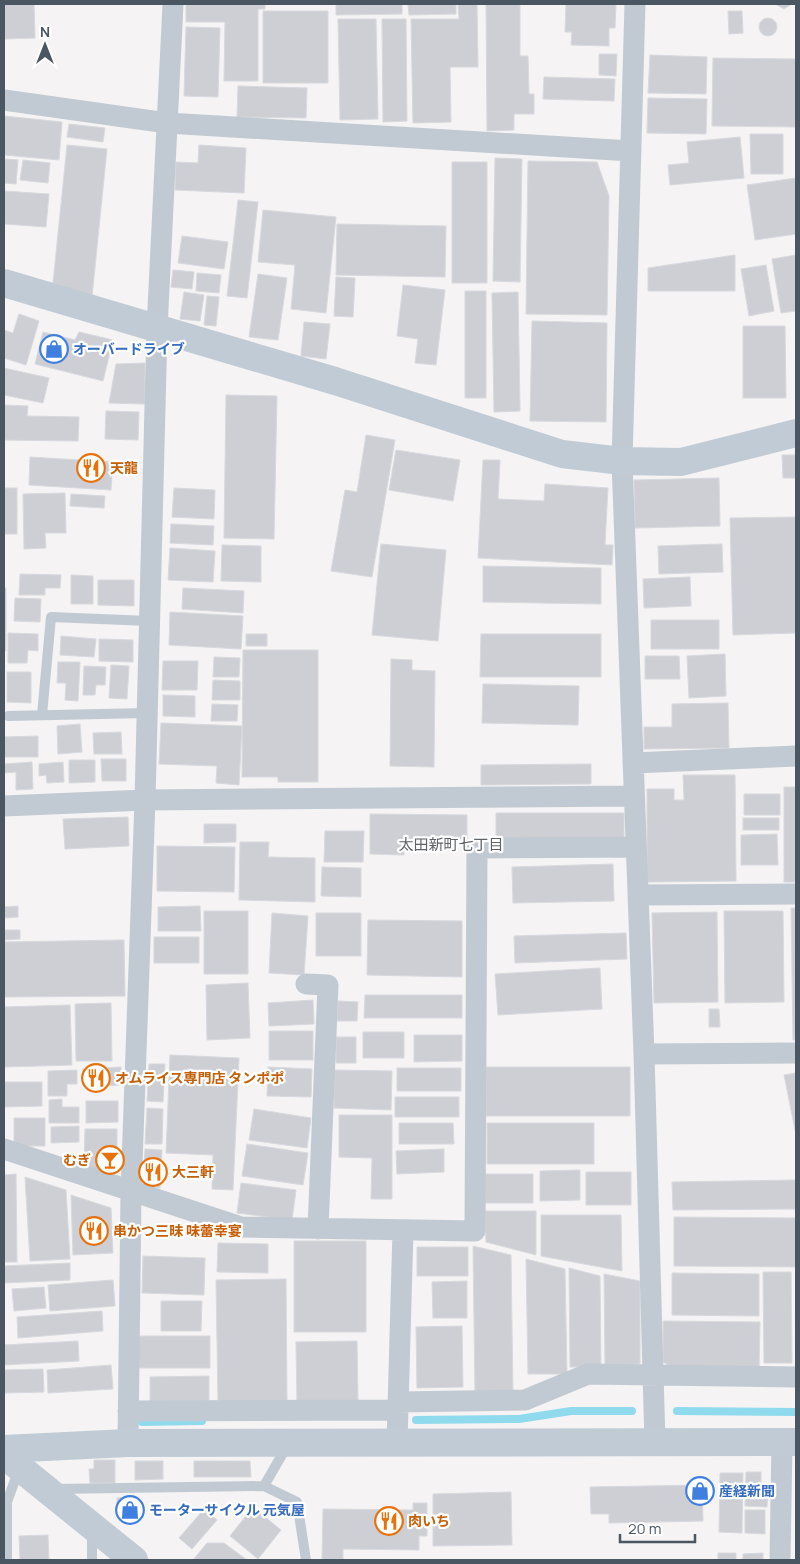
<svg xmlns="http://www.w3.org/2000/svg" width="800" height="1564" font-family="Manrope,'Noto Sans JP',sans-serif">
<rect width="100%" height="100%" fill="#f5f3f3"/>
<g fill="none" stroke-linecap="round" stroke-linejoin="round">
<path stroke="#90daee" stroke-width="8" d="M677,1411l119,1
M416,1420l103,-1 52,-8h61
M142,1422l60,-1"/>
</g>
<path fill="#cdcfd5" stroke="#d7d9de" d="M4,4h30l1,34 -31,1z
M186,4h79v5h-7v72h-34l1,-59h-39z
M336,4h66v10l-66,1z
M408,4h48v10l-47,1z
M458,4h19l1,63h-28l1,55 -38,1 -2,-104h48z
M486,4h34v52h8l1,38h5v20h-20v16l-27,1z
M566,4h50l-1,24h-6v18l-38,-1 1,-13h-7z
M775,4h17l-8,5z
M263,11h65v72h-65z
M728,11h14l1,22 -14,1z
M759 27a9 9 0 1 1 18 0a9 9 0 1 1-18 0Z
M338,19h38l2,100 -38,1z
M382,19h24l1,102 -24,1z
M186,27l34,1 -2,69 -34,-1z
M599,54h18l-1,22 -17,-1z
M650,55l57,2 -1,37 -58,-1z
M713,58l83,1v68l-84,-1z
M544,77l71,2 -1,22 -71,-2z
M238,86l69,2 -1,30 -69,-1z
M648,98l59,1 -1,35 -59,-1z
M4,116l58,6 -3,38 -55,-5z
M69,124l36,4 -2,14 -36,-5z
M750,134h33v40h-32z
M740,137l4,41 -74,7 -2,-20 21,-2 -2,-21z
M67,145l40,4 -15,148 -39,-14z
M199,145l47,3 -2,45 -69,-3 1,-28 22,1z
M495,158l27,1 -2,123 -27,-1z
M4,159l14,1 -2,24 -12,-1z
M23,160l27,3 -2,20 -28,-3z
M528,161l69,1 12,34 -2,119 -81,-1z
M452,162h35v121h-35z
M796,178v56l-41,6 -8,-55z
M4,191l45,3 -3,33 -42,-3z
M238,200l20,2 -11,96 -20,-2z
M263,210l73,7 -10,96 -35,-4 4,-44 -37,-3z
M337,224l109,2 -1,51 -109,-2z
M182,236l46,6 -4,27 -46,-6z
M735,255v36h-87v-23z
M796,255v56l-15,2 -9,-54z
M766,265l8,46 -25,5 -8,-47z
M173,270l21,2 -2,17 -21,-2z
M197,273l24,2 -2,18 -23,-2z
M258,274l29,4 -9,62 -29,-3z
M336,277l19,1 -2,39 -19,-1z
M403,285l42,5 -9,75 -21,-2 3,-24 -21,-3z
M465,291h21v107h-21z
M184,292l20,3 -4,26 -20,-2z
M518,292l2,119 -26,1 -2,-119z
M207,296l12,1 -3,29 -12,-1z
M19,314l20,7 -13,44 -22,-7v-28l9,3z
M532,321l75,2 -1,99 -76,-1z
M304,322l26,2 -4,35 -25,-3z
M743,326h42l1,72h-43z
M43,332l32,8 4,-8 34,8 -10,41 -68,-17z
M145,363v41l-36,-1 7,-39z
M4,368l45,10 -6,25 -39,-8z
M226,395l51,1 -3,143 -50,-1z
M4,405l24,1 -1,10 52,1 -1,24 -74,-1z
M106,411l33,1 -1,28 -33,-1z
M366,435l29,5 -23,137 -41,-6 14,-81 12,2z
M396,450l64,10 -7,41 -64,-11z
M782,455h14v23h-13z
M30,457l83,5 -2,28 -82,-5z
M483,460h17l-2,39 46,2 1,-17 63,4 -3,57h8l-1,20 -134,-7z
M719,478l1,48 -85,2 -1,-48z
M4,488h13v46h-13z
M174,488l41,2 -1,29 -42,-2z
M65,493l1,40h-21l1,15 -22,1 -1,-55z
M71,494l34,2 -1,12 -34,-2z
M796,517v116l-63,2 -3,-117z
M171,524l43,2 -1,19 -43,-2z
M381,544l65,6 -8,91 -66,-6z
M722,544l1,28 -64,2 -1,-28z
M222,545l39,1v36l-40,-1z
M170,548l45,3 -2,31 -45,-2z
M483,566l118,2v36l-118,-2z
M20,574l41,1 -1,13h-15v7h-26z
M71,575l22,1v28h-22z
M690,577l1,29 -47,2 -1,-29z
M98,580h36v26l-36,-1z
M4,588h2v63h-2z
M183,588l61,3 -1,22 -61,-4z
M15,598l26,1 -1,23 -26,-1z
M170,612l73,4 -2,33 -72,-4z
M651,620h68v29h-68z
M8,633l30,1v17l-10,-1 -1,13h-19z
M246,634h21v12h-21z
M481,634h120v43h-121z
M61,636l35,3 -2,18 -34,-2z
M99,639l34,1v22l-34,-1z
M243,650h75v132h-40v-5h-36z
M725,654l1,42 -37,2 -2,-42z
M645,656h34l1,23h-35z
M214,657l26,1 -1,19h-26z
M391,659l21,1v10l23,1 -1,96 -44,-1z
M163,661h35l-1,29h-35z
M58,662h22l-2,39 -13,-1 1,-17h-9z
M111,665l18,1 -2,33 -18,-1z
M84,666l22,1 -1,18h-9l-1,10h-12z
M7,672h24v31l-24,-1z
M213,680l27,1v19h-28z
M483,684l96,2 -1,39 -96,-2z
M163,695l32,1v21l-32,-1z
M728,703l1,45 -85,1v-22h28v-23z
M212,704l26,1 -1,16h-26z
M161,723l81,3 -3,59 -23,-2 1,-17 -58,-2z
M80,724l2,28 -24,2 -1,-28z
M121,732l1,22h-28l-1,-21z
M38,736v21h-34v-20z
M101,759h25v22h-24z
M69,760h26v22l-26,1z
M32,762l1,27 -17,1v-18l-12,1v-9z
M63,762l1,20 -17,1 -1,-8 -7,1v-12z
M591,764v20l-110,1v-20z
M683,775h52l1,106 -89,1v-93h27v11h10z
M784,787h12v95h-12z
M744,794h36v21h-36z
M496,813h128v28l-128,-1z
M370,814l97,1v24h-63v16l-34,-1z
M128,817l1,29 -64,3 -2,-30z
M743,818h36v12h-36z
M204,824h32v18l-32,1z
M325,831h39l-1,31h-39z
M777,834l1,31h-37v-30z
M240,842h29l-1,15 47,1v44l-76,-2z
M157,846l78,1 -1,45 -77,-1z
M613,864l1,37 -101,2 -1,-36z
M322,867l39,1v29l-40,-1z
M18,906v11l-14,1v-11z
M200,906l1,25h-43v-24z
M791,908h5v132h-3z
M204,911h44v63h-44z
M724,911h59l1,91 -59,1z
M717,912l1,90 -64,1 -2,-90z
M272,913l36,3 -4,59 -35,-2z
M316,913h45v43h-45z
M368,920l94,1v56l-95,-2z
M4,930h16v9l-16,1z
M626,933l1,26 -112,4 -1,-27z
M154,937h45v26h-45z
M124,940l1,56 -121,1v-55z
M600,968l2,41 -104,6 -3,-41z
M248,983l2,55 -43,2 -1,-55z
M365,995h97v23h-98z
M313,1000l1,24 -45,2 -1,-23z
M338,1001l20,1 -1,19h-20z
M111,1003l1,58h-36l-1,-57z
M70,1005l2,60 -68,2v-60z
M709,1009h10l1,18h-11z
M269,1031h44v29h-44z
M363,1032h41v26h-41z
M414,1035h48v26l-48,1z
M336,1037h20v26h-20z
M170,1055l69,3 -6,132 -21,-1 1,-34 -47,-2z
M149,1064h16l-2,38 -16,-1z
M121,1067v18l-37,2 -1,-18z
M268,1067l44,2 -1,28 -44,-1z
M486,1067h144v49h-144z
M397,1068h64v23h-64z
M77,1070v14h-10v12h-19v-25z
M334,1070l58,1 -1,39 -57,-2z
M796,1073v62l-12,-60z
M4,1082h38v24l-38,1z
M395,1097h64v20h-64z
M62,1099v8h17v16h-30v-23z
M86,1101h32v21l-32,1z
M147,1108l16,1 -1,35h-17z
M254,1109l57,9 -4,30 -58,-8z
M339,1115h53v84h-21l1,-41 -33,-1z
M14,1118h31v28h-31z
M399,1123h54l1,21h-55z
M487,1123h107v41h-107z
M79,1126v16l-28,1v-16z
M85,1129h32v40h-33z
M247,1144l61,9 -5,32 -61,-9z
M145,1149l17,1 -2,38 -17,-1z
M444,1149v23l-47,2 -1,-23z
M580,1170v30l-40,1v-30z
M586,1172h45v33h-45z
M16,1174l1,88h-13v-87z
M485,1174h48v29h-48z
M25,1177l41,13 4,69 -40,2z
M796,1180v29l-123,1 -1,-28z
M241,1183l55,7 -4,30 -55,-7z
M71,1195l40,13 2,45 -40,2z
M485,1211h51v44l-50,-13z
M541,1215h80l1,56 -81,-15z
M674,1217l122,1v49l-122,-1z
M294,1241h72v91h-72z
M218,1243l50,1v29l-51,-1z
M473,1246l38,9 2,139 -38,1z
M417,1247h51v29h-51z
M143,1256l62,2 -1,37 -62,-2z
M526,1259l39,10 2,105h-39z
M70,1263v17l-66,3v-17z
M569,1268l31,8 1,91h-31z
M763,1272h28l1,91h-28z
M672,1273l87,1v42l-87,-1z
M604,1274l36,7v83l-35,1z
M286,1279l1,122 -69,1 -2,-122z
M113,1280l2,26 -65,5 -2,-26z
M467,1281v37h-34l-1,-36z
M44,1287l2,21 -32,3 -2,-22z
M161,1301h41l-1,30h-40z
M102,1311l1,20 -85,7 -1,-21z
M663,1321l97,1 -1,47h-84l-12,-7z
M462,1326l1,61 -46,1 -1,-61z
M138,1336h72v32h-72z
M78,1341l1,20 -75,4v-20z
M357,1341l1,61 -61,1 -1,-61z
M111,1365l2,24 -65,4 -1,-23z
M43,1369l1,23 -40,1v-23z
M209,1376v26l-59,1v-26z
M94,1460h21v23h-25l-1,-14h5z
M135,1461h28v18l-28,1z
M194,1461h56l1,16h-57z
M746,1472h15v14h7l-1,21 -22,-1z
M720,1473h23l-1,60 -23,-1z
M702,1485l1,36 -94,2v-9h-18l-1,-27z
M511,1492l1,53 -79,1v-52z
M132,1497v27l-15,-11v-15z
M413,1503h14v33h-8v14l-76,-1v11h-21l1,-51 90,1z
M253,1507l28,23 -23,29 -28,-23z
M204,1509l13,11 -25,29 -13,-11z
M745,1510h20v24l-20,-1z
M48,1535l1,25h-29l-1,-24z
M207,1543h17l23,17h-54z
M718,1553h18v7h-18z
M763,1553v7h-20v-6z"/>
<g fill="none" stroke-linecap="round" stroke-linejoin="round">
<path stroke="#c1cad2" stroke-width="10" d="M42,715l9,-98 98,4
M8,716l139,-3
M264,1486l23,-40
M55,1489l209,-3 33,16 9,58
M92,1530v30
M7,1560v-58l12,-33"/>
<path stroke="#c1cad2" stroke-width="21" d="M635,4l-13,457 22,593 11,389
M4,100l163,23 464,28
M633,763l163,-7
M4,806l141,-6 489,-4
M638,895l158,-1
M306,984l22,1 -10,244
M644,1054l152,-1
M4,1149l237,78 234,4 2,-383 159,-1
M398,1402l127,-2 63,-26 208,3
M128,1411l270,-1
M128,1443l3,-251 14,-392 12,-471 16,-325
M397,1443l6,-213
M780,1560l2,-118"/>
<path stroke="#c1cbd6" stroke-width="28" d="M4,283l331,98 227,73 60,7 59,1 115,-29
M4,1449l124,-6 668,-1
M4,1455l130,105"/>
</g>
<defs>
<symbol id="shop-ring" viewBox="-11 -11 22 22"><circle r="9.5" fill="#fff" stroke="#3f7fe0" stroke-width="1.5"/><path d="M-5-2.5h2.3a2.7 3.5 0 0 1 5.4 0H5L5.5 6h-11ZM-1.5-2.5h3a1.5 2.3 0 0 0-3 0Z" fill="#3f7fe0"/></symbol>
<symbol id="restaurant-ring" viewBox="-11 -11 22 22"><circle r="9.5" fill="#fff" stroke="#e8710a" stroke-width="1.5"/><path d="M-5-6h1v4h1v-4h1v4h1v-4h1v5L-1.5 .5V6h-2V.5L-5-1ZM5-6V6H3V1.5H1.5Q1.5-4 5-6Z" fill="#e8710a"/></symbol>
<symbol id="bar-ring" viewBox="-11 -11 22 22"><circle r="9.5" fill="#fff" stroke="#e8710a" stroke-width="1.5"/><path d="M-6-5H6L.8 .8V4.5H3.5V6h-7V4.5H-.8V.8Z" fill="#e8710a"/></symbol>
</defs>
<g fill-rule="evenodd">
<use href="#shop-ring" x="38" y="333" width="32" height="32"/>
<use href="#restaurant-ring" x="75" y="452" width="32" height="32"/>
<use href="#restaurant-ring" x="80" y="1062" width="32" height="32"/>
<use href="#bar-ring" x="94" y="1144" width="32" height="32"/>
<use href="#restaurant-ring" x="137" y="1156" width="32" height="32"/>
<use href="#restaurant-ring" x="78" y="1215" width="32" height="32"/>
<use href="#shop-ring" x="684" y="1475" width="32" height="32"/>
<use href="#shop-ring" x="114" y="1494" width="32" height="32"/>
<use href="#restaurant-ring" x="373" y="1505" width="32" height="32"/>
</g>
<g text-anchor="middle" stroke-width="4.5" stroke-linejoin="round" paint-order="stroke">
<g font-size="14" font-weight="bold" fill="#366cbe" stroke="#fff" text-anchor="start">
<text x="73" y="354">オーバードライブ</text>
<text x="719" y="1496">産経新聞</text>
<text x="149" y="1515">モーターサイクル 元気屋</text>
</g>
<g font-size="14" font-weight="bold" fill="#c56008" stroke="#fff" text-anchor="start">
<text x="110" y="473">天龍</text>
<text x="115" y="1083">オムライス専門店 タンポポ</text>
<text x="91" y="1165" text-anchor="end">むぎ</text>
<text x="172" y="1177">大三軒</text>
<text x="113" y="1236">串かつ三昧 味蕾幸宴</text>
<text x="408" y="1526">肉いち</text>
</g>
<g font-size="15" fill="#5f6368" stroke="#fff">
<text x="451" y="850">太田新町七丁目</text>
</g>
</g>
<rect width="800" height="1564" fill="none" stroke="#4a5661" stroke-width="10"/>
<g transform="translate(45 45)" stroke="#ffffff" stroke-width="4" paint-order="stroke">
<path d="M0-4L9 19L0 12L-9 19Z" fill="#4a5661"/>
<text y="-8" font-size="14" font-weight="bold" text-anchor="middle" fill="#4a5661">N</text>
</g>
<path d="M620 1534v8h75v-8" fill="none" stroke="#4a5661" stroke-width="2.5"/>
<text x="628" y="1534" font-size="15" fill="#4a5661" stroke="#ffffff" stroke-width="4" paint-order="stroke">20 m</text>
</svg>
